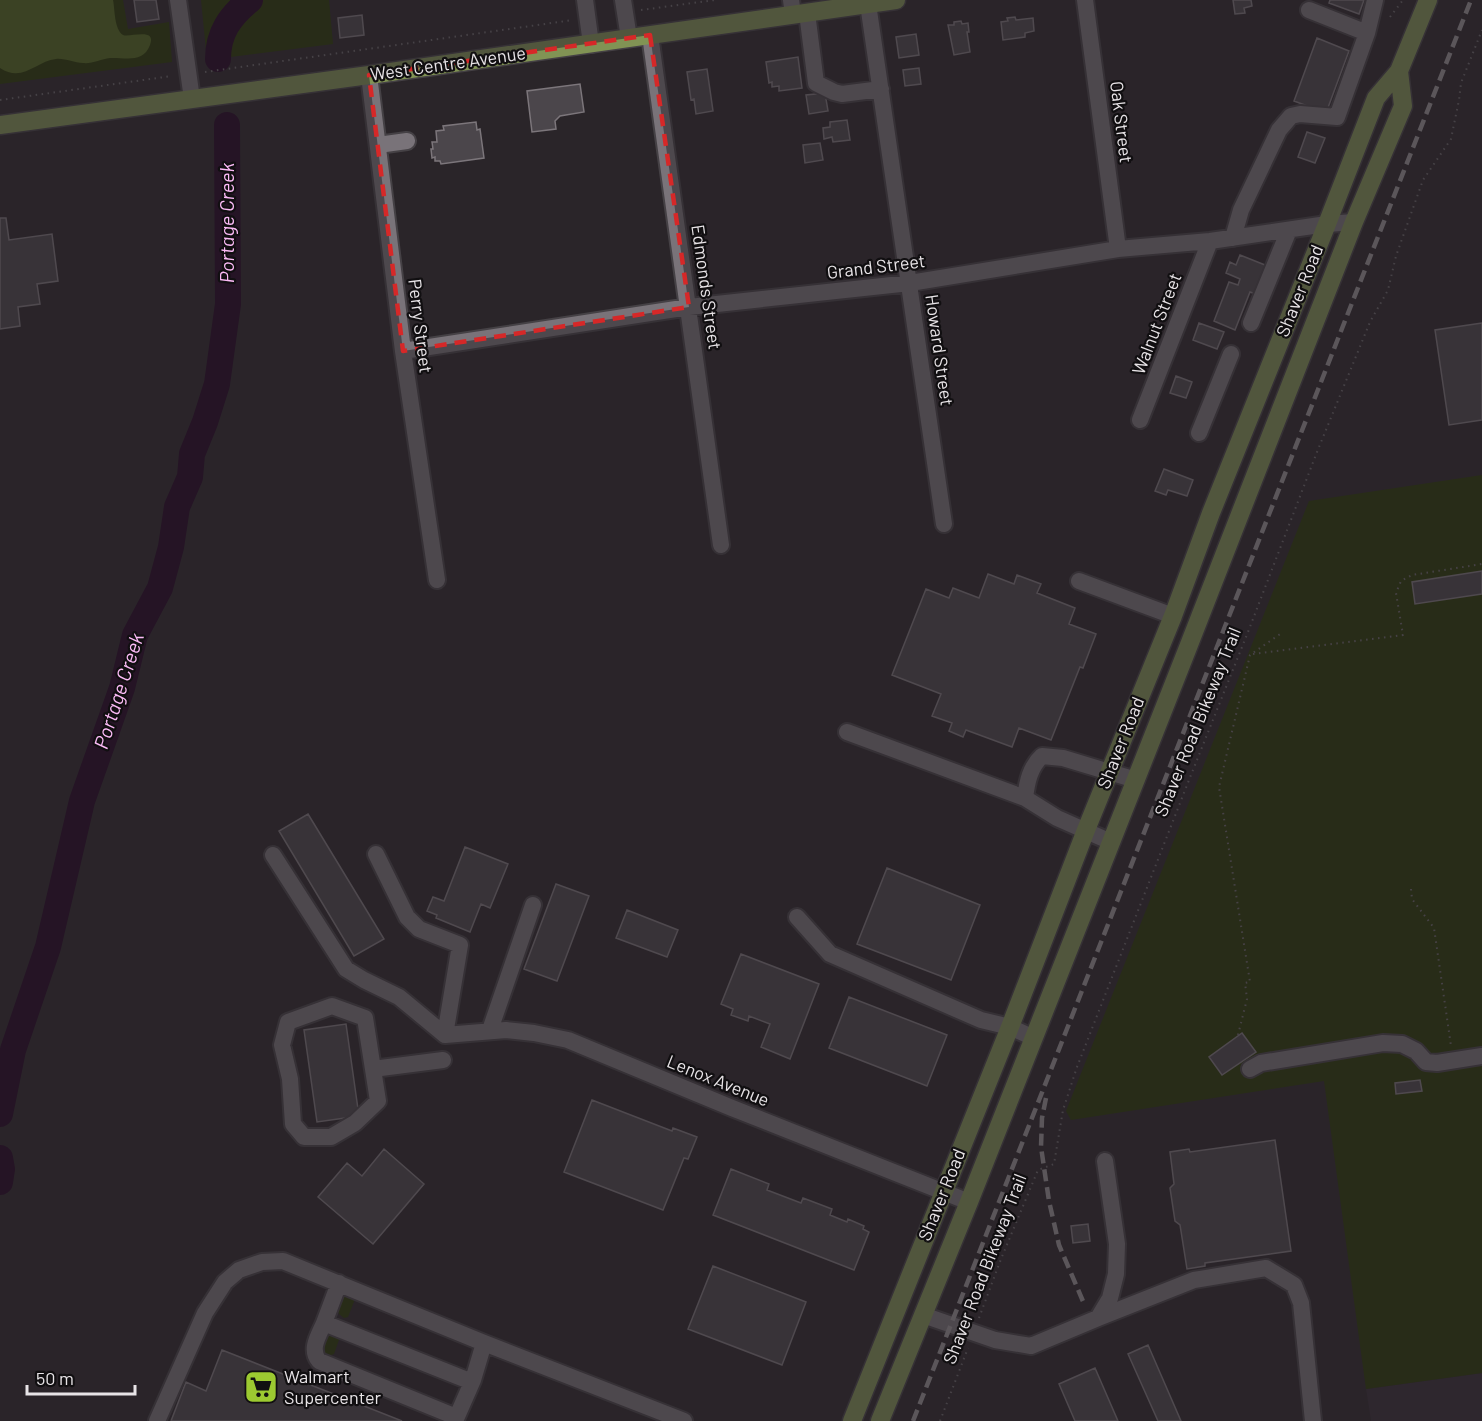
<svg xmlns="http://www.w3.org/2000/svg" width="1482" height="1421" font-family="Barlow,sans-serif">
<rect width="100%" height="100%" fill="#2a2529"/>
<path fill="#342a33" d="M1482,1373v48h-111l-5,-32z"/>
<path fill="#273703" d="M0,0h123l5,29 41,-7 3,40 -172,22z
M201,0h128l4,44 -126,16z
M1482,475v898l-116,16 -42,-308 -253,39 -5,-9 243,-610z
M348,1295l7,4 -7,18 -4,1 -5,-4 -2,-4 6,-13z
M331,1332l9,5 -6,17 -3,1 -6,-2c-3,-7 0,-16 6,-21z"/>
<path fill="#50671e" d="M0,0h113c2,9 1,29 10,35 6,3 34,-8 27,10 -7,19 -26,12 -40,13 -9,1 -18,6 -27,5 -9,0 -18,-5 -27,-4 -20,2 -33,24 -56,9z"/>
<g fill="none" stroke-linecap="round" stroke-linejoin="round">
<path stroke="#210020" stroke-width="26" d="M218,59c0,-26 12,-43 32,-59
M0,1114l13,-64 35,-103 34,-146 40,-113 13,-53 25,-47 11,-41 6,-40 13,-30 2,-23 13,-32 12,-38 11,-80 -1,-179
M0,1158l2,11 -2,13"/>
</g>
<path fill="#4b464b" stroke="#7c767b" stroke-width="1.5" d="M134,0h22l3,19 -22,3z
M1233,0h18l1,6 -8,2 1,5 -10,1z
M1330,0h34l-5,14 -30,-11z
M362,15l2,20 -24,3 -2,-20z
M1015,17l1,3 17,-2 1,13 -9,2v4l-22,3 -2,-18 7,-1 -1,-3z
M961,21l1,3 6,-1 1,9h-2l3,20 -16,3 -6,-30h6v-3z
M916,34l3,21 -20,3 -3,-21z
M1317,38l32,13 -23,62 -32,-12z
M798,57l4,31 -23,3v-5l-7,1v-5l-3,1 -3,-21z
M919,68l2,16 -16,2 -2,-16z
M707,69l6,42 -17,3 -2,-15 -3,1 -4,-28z
M580,84l4,28 -24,4 -5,5 1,8 -24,3 -5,-41z
M825,93l3,18 -19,3 -3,-19z
M847,120l3,20 -17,2 -1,-5 -8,2 -1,-11 7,-1v-5z
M476,122l1,8 3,-1 4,29 -43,6 -1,-3h-5v-4l-3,1 -1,-9h2l-1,-7h5l-1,-11 8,-1 -1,-4z
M1307,132l18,6 -10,25 -17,-6z
M820,143l3,17 -18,3 -2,-18z
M0,218h6l3,22 43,-6 6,47 -21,3 3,20 -22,3 2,19 -20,3z
M1240,255l30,12 -9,29 -11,-4 -15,38 -21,-9 15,-39 9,3 2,-6 -14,-6 4,-11 6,3z
M1199,323l25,9 -7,17 -24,-9z
M1482,323v97l-33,5 -14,-95z
M1176,376l16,6 -6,16 -16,-5z
M1164,469l29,11 -6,16 -19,-6 -2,5 -11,-4z
M1482,571v23l-67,10 -3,-22z
M988,574l26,10 3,-9 24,9 -4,9 38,15 -6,16 27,10 -13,34 -3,-1 -29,73 -32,-12 -7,19 -46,-17 -3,7 -14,-6 3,-8 -20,-7 9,-22 -49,-19 34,-86 23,9 4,-10 26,10z
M308,814l76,125 -30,17 -75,-125z
M465,847l43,17 -18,44 -9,-4 -11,28 -34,-14 1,-3 -10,-4 6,-14 11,4z
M887,868l93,37 -29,75 -94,-36z
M556,884l33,12 -32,85 -33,-12z
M627,910l51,20 -11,27 -51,-19z
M741,954l78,30 -29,75 -29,-12 9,-23 -21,-8 -1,5 -17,-6 2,-6 -12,-5z
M849,997l98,38 -20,51 -98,-38z
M346,1024l13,92 -42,6 -13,-92z
M1242,1033l14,19 -34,23 -13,-18z
M1420,1080l2,11 -26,3 -1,-11z
M592,1100l80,31 1,-3 24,9 -9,22 -4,-1 -21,52 -99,-38z
M1275,1140l16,111 -86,12v3l-18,3 -7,-44 -5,-4 -5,-33 4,-4 -4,-32 19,-3 1,3z
M384,1149l40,35 -51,60 -55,-47 29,-34 15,13z
M731,1169l38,15 -2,6 34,13 2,-5 29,11 -2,6 17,7 1,-3 16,7 -1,3 6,3 -15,38 -141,-55z
M1088,1224l2,17 -17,2 -2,-17z
M713,1266l93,36 -24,63 -94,-36z
M1148,1345l33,76h-23l-30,-67z
M222,1350l180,71h-231l15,-39 20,9z
M1095,1368l23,53h-43l-16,-37z"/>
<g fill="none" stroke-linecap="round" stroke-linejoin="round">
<defs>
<path id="minor" d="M178,0l14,99
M585,0l6,44
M623,0l6,38
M791,0l2,15
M1085,0l33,249
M868,4l76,520
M1309,10l58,23
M807,13l9,70 18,9 8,2 39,-5
M650,35l71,510
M369,75l34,276 34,229
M378,145l29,-4
M1233,238l8,-28 38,-80 12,-14 9,-2 37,3 30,-84 8,-33
M1251,323l38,-93
M403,351l286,-44 221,-24 208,-34 92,-8 117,-17 27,-2
M1140,420l70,-179
M1199,433l32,-79
M1079,581l94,35
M847,732l178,66
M1111,842l-54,-24 -32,-20c2,-16 5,-31 17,-42l21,2 73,22
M376,854l31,63 12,12 41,16 -15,90
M273,855l73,114 18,11 35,17 46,38
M797,917l33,37 151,66 29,7 24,11
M332,1006l33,12 13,83 -23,22 -24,14h-27l-11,-13 -3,-45 -8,-34 6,-23z
M490,1030l43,-125
M445,1035l61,-5 28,3 34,7 164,68 237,94
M373,1069l70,-9
M1250,1069l11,-6 122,-20 19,1 14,7 10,11 11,1 45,-7
M339,1283l-15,40 148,59
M923,1315l72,25 36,6 67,-28 12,-20 6,-24 1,-30 -12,-83
M1098,1318l96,-38 72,-12 28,17 7,18 12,118
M324,1323c-5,12 -15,26 -5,38l137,56
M157,1421l48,-108 20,-31 14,-12 23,-8 21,-1 201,82 200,78
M455,1421l18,-41 11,-37"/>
<path id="major" d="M0,125l369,-50 527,-75
M852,1421l158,-394 76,-197 87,-214 38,-103 116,-289 49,-126 23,-27 29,-71
M880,1421l89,-219 218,-552 167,-428 49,-116 -4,-35"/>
</defs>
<use href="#minor" stroke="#454145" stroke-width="20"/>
<use href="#major" stroke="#454145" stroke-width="21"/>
<path stroke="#696568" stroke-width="2" stroke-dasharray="1.5 4.5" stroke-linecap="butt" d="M641,10l74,-10
M1390,17l13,-17
M205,72l368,-52
M0,100l172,-24
M1253,654l150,-19 -7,-42 5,-12 11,-6 70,-11
M1411,889l1,10 22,29 17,118
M1238,1035l9,-36 -2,-16 5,-1 -31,-195 31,-132 33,-23
M979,1318l22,-59 37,-89 16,-6 9,-54 14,-43 112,-287 59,-148 69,-180 53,-130 18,-32 8,-34 27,-76 28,-41 8,-39 2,-17 21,-53
M940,1421l28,-73"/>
<use href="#minor" stroke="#797379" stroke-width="16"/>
<use href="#major" stroke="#819354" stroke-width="18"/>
<path stroke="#979396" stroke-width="4.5" stroke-dasharray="12 6" stroke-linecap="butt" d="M1046,1098l-4,20 -1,29 8,54 10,44 26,61
M913,1421l558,-1421"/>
</g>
<path d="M0 0H1482V1421H0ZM650,35l39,272 -286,44 -34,-276z" fill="#2a2529" fill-opacity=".55" fill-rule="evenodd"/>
<path fill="none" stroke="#d62828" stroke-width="4.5" stroke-dasharray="12 8" stroke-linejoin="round" d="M650,35l39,272 -286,44 -34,-276z"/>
<defs>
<symbol id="supermarket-square" viewBox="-11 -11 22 22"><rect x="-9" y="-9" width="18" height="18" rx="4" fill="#9cca31" stroke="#110f11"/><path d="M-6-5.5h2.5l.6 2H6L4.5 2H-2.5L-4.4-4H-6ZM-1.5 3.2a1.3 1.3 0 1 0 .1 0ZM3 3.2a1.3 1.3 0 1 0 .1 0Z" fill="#111"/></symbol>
</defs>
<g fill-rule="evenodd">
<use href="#supermarket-square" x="242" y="1368" width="38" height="38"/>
</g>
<g text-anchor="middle" stroke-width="4.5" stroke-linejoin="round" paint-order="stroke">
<g font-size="18" fill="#e8e4e7" stroke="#110f11">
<text transform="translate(448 64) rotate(-8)" y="6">West Centre Avenue</text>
<text transform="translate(1121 122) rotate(83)" y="6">Oak Street</text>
<text transform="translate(876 267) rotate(-7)" y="6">Grand Street</text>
<text transform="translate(706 287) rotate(82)" y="6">Edmonds Street</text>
<text transform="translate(1300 291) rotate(-68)" y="6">Shaver Road</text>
<text transform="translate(1157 324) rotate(-69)" y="6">Walnut Street</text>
<text transform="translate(420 326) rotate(83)" y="6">Perry Street</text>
<text transform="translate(939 350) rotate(82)" y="6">Howard Street</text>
<text transform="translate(1198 722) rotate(-68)" y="6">Shaver Road Bikeway Trail</text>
<text transform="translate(1121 743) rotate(-68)" y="6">Shaver Road</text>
<text transform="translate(718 1081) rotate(22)" y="6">Lenox Avenue</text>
<text transform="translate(942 1195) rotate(-68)" y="6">Shaver Road</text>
<text transform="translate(985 1269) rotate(-69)" y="6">Shaver Road Bikeway Trail</text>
</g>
<g font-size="18" fill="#e8e4e7" stroke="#110f11" text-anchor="start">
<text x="284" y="1383">Walmart<tspan x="284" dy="21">Supercenter</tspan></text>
</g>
<g font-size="20" font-style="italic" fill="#fcbbf7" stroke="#110f11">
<text transform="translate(227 223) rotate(-90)" y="7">Portage Creek</text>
<text transform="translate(119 691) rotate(-72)" y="7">Portage Creek</text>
</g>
</g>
<path d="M27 1385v9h108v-9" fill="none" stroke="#e8e4e7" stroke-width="3"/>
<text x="36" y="1385" font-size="18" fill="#e8e4e7" stroke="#110f11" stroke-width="4.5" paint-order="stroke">50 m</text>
</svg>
